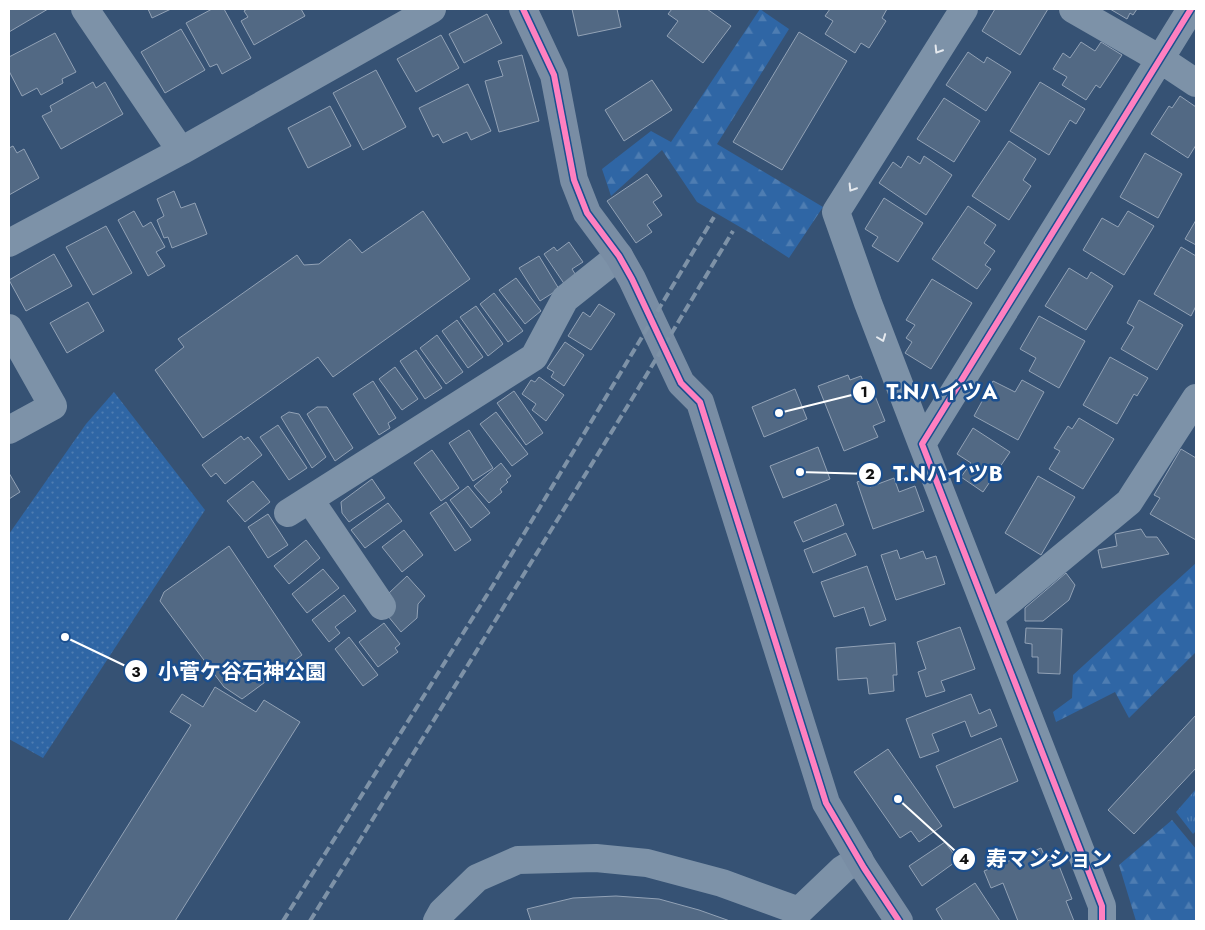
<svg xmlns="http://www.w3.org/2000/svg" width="1205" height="930" font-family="Jost,'Noto Sans JP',sans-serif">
<defs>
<pattern id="grass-tufts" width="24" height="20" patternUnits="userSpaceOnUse" patternTransform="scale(1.25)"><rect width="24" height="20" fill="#2f66a5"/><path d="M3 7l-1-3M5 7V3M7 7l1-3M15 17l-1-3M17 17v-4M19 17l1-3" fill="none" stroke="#4e7db2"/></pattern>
<pattern id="forest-firs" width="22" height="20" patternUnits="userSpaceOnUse" patternTransform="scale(1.25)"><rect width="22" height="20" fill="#2f66a5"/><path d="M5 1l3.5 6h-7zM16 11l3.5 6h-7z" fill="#4e7db2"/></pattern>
<pattern id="park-dots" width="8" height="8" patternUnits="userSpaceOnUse" patternTransform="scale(1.25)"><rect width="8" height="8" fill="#2f66a5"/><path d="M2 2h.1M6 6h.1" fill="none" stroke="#4e7db2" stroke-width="1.8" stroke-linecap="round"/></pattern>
</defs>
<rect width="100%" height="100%" fill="#365274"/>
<path fill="url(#grass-tufts)" d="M1196,789v42l-3,3 -17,-22z"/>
<path fill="url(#forest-firs)" d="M760,9l29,20 -72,115 106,63 -34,51 -37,-24 -55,-32 -35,-52 -51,46 -9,-27 49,-38 20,11z
M1196,563v89l-67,66 -14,-26 -59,30 -3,-10 19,-14 1,-23z
M1172,820l24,29v72h-60l-17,-56z"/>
<path fill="url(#park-dots)" d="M114,392l91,118 -162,248 -34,-19v-205l77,-110z"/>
<path fill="#526984" stroke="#92a2b6" d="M9,9h39l-39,23z
M148,9h23l-19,9z
M212,9h12l27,49 -29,16 -5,-10 -7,3 -24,-44z
M247,9h54l4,7 -51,29 -13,-24 7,-4 -4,-6z
M572,9h45l4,18 -43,9z
M672,9h35l24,17 -28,37 -36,-27 11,-15 -10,-7z
M830,9h57l-5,9 4,3 -17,27 -8,-5 -6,10 -30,-19 8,-13 -8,-5z
M995,9h53l-28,46 -38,-24z
M1110,9h27l-4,6 -3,-2 -3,6z
M487,14l15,29 -38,20 -15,-29z
M181,29l24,41 -40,23 -24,-41z
M799,32l48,29 -65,109 -49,-28z
M55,33l21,39 -14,7 1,4 -22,12 -4,-7 -15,8 -13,-25v-14z
M441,35l18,33 -43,24 -19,-33z
M1081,42l14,9 6,-9 21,13 -22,33 -4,-3 -10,15 -24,-15 5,-8 -14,-8 10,-16 7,5z
M968,52l16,11 3,-6 24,15 -25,39 -40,-26z
M522,55l17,66 -40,11 -14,-51 18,-5 -5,-15z
M376,70l30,57 -43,23 -30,-57z
M652,80l20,30 -48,31 -19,-31z
M93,82l3,6 9,-6 18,32 -62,35 -19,-33 10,-5 -2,-5z
M1040,82l45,27 -9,15 -6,-4 -21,35 -39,-24z
M468,84l23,47 -20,9 -4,-8 -24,11 -5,-9 -5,3 -14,-29z
M1180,96l16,11v38l-8,13 -37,-24 18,-28 3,2z
M944,98l36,23 -26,41 -37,-23z
M330,106l21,40 -43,22 -20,-40z
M1009,141l27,18 -13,21 8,6 -22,34 -37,-24z
M13,146l4,7 7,-4 15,29 -30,17v-47z
M1145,153l37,21 -24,44 -38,-21z
M908,156l12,8 4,-8 28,19 -26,40 -47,-32 14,-21 8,6z
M647,174l15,22 -9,6 9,13 -15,10 5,7 -16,11 -29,-42z
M174,191l7,17 14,-5 12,31 -35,14 -4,-11 -4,1 -7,-18 7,-4 -7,-17z
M884,198l39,25 -25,39 -26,-16 6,-9 -13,-8z
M968,206l28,19 -12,18 11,8 -10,14 6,4 -14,20 -45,-30z
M134,211l9,16 8,-5 14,25 -9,5 9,14 -17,10 -30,-56z
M423,211l47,68 -137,98 -15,-20 -115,81 -48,-68 29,-23 -6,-8 119,-84 7,10 15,-1 31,-25 12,14z
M1128,211l26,15 -30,49 -41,-25 19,-32 16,9z
M1196,220v25l-11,-6z
M106,226l26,47 -39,22 -27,-48z
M569,242l14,20 -11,7 5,8 -12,8 -21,-31 10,-7 3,4z
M1181,247l15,9v50l-5,10 -37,-22z
M54,254l18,32 -46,25 -17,-31z
M539,256l20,33 -19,12 -21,-33z
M1069,268l18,11 4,-7 22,14 -27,44 -41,-24z
M516,278l25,33 -16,13 -26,-34z
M932,279l40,24 -41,66 -26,-16 7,-11 -6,-4 9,-13 -9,-5z
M494,293l29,38 -15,11 -28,-38z
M1139,300l44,25 -26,45 -36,-21 13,-22 -7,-4z
M88,302l16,29 -37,22 -17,-30z
M599,304l16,10 -24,36 -23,-14 15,-24 7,5z
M476,306l27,38 -15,12 -28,-39z
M1039,316l46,25 -26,47 -30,-17 7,-13 -16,-9z
M457,320l26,37 -15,11 -26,-37z
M437,335l26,37 -17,12 -26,-36z
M565,342l19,13 -20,31 -13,-9 3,-5 -7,-4z
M416,350l26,38 -17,11 -25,-38z
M1110,357l38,21 -11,18 -3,-2 -17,30 -34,-19z
M395,367l23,32 -16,11 -23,-31z
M848,375l2,5 11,-4 7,17 5,-2 12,30 -12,5 5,11 -34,14 -26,-65z
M539,377l25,18 -18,26 -14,-11 4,-6 -14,-10 9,-14 4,2z
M1022,380l22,12 -26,48 -44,-24 19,-35 22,11z
M373,381l23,37 -8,5 2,5 -11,7 -26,-41z
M795,389l12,30 -43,18 -12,-30z
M514,391l29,42 -17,12 -29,-42z
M317,407h10l26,41 -18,13 -28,-47z
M289,412l10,2 27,43 -14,11 -31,-51z
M496,412l32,42 -16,12 -32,-42z
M1079,418l35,21 -31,50 -34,-20 11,-18 -6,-3 14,-22 4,3z
M278,425l29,43 -18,12 -29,-43z
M973,428l37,24 -27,40 -22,-15 10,-14 -14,-9z
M469,430l24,38 -20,13 -24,-38z
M241,436l3,4 4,-3 14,18 -37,29 -9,-11 -5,4 -9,-12z
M818,447l12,32 -47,19 -13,-32z
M1181,449l15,9v82l-46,-26 10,-16 -6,-3z
M432,450l27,38 -18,13 -27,-38z
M501,463l10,13 -5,4 2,2 -8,7 2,3 -13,11 -15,-17z
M9,473l11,19 -11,7z
M1038,476l37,21 -34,58 -36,-22z
M894,478l5,14 16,-6 9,25 -51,18 -16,-47 10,-3 3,8z
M372,479l13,19 -36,24 -7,-9 -1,-11z
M253,481l17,21 -25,20 -18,-21z
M468,486l22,27 -19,15 -21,-28z
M446,502l25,38 -16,11 -25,-38z
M388,503l14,18 -37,27 -14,-18z
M836,504l8,21 -41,17 -9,-20z
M268,514l20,31 -20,13 -20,-31z
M1141,529l5,8h11l12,17 -67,14 -4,-18 19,-4 -2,-12z
M404,530l19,25 -21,17 -20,-25z
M846,533l10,22 -43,18 -9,-23z
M306,540l14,18 -31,26 -15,-18z
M229,546l73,109 -60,44 -18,-12 -64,-86 4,-9z
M897,550l3,9 23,-8 3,8 10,-3 9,28 -49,16 -15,-45z
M867,566l19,54 -16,6 -6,-19 -30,10 -13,-35z
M323,569l16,19 -32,25 -15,-19z
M1066,573l9,12 -6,15 -26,21h-18v-13z
M407,576l18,20 -7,8 -1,14 -16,14 -18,-22 6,-17z
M344,595l12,16 -21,16 5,6 -11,9 -17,-22z
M384,623l16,21 -5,4 3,4 -20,15 -19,-25z
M960,627l15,42 -34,12 4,10 -19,6 -8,-25 8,-3 -9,-27z
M1026,628l36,1 -2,45 -22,-1v-16h-6v-13l-7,-1z
M349,637l29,38 -15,11 -28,-37z
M895,643l2,32h-4l1,16 -25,3 -2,-16 -29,2 -2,-32z
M215,687l41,25 8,-12 36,22 -125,199h-107l123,-196 -21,-13 12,-18 21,13z
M971,694l8,20 11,-5 7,17 -26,11 -6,-16 -33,13 7,17 -19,7 -14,-39z
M1196,715v53l-62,66 -26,-24z
M1001,738l17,43 -64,27 -18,-42z
M888,749l54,77 -23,16 -8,-11 -11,7 -46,-66z
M945,842l13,18 -36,26 -13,-20z
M1041,848l6,13 9,-3 16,41 -6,2 8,20h-56l-15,-38 -12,5 -7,-17z
M975,883l25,38h-57l-7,-12z
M616,896l43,3 40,11 31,11h-199l-4,-12 46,-11z"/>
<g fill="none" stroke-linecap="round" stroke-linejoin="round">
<path stroke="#7d92a8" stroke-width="28" d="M85,9l96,142
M1073,9l87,50 36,24
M9,243l172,-92 251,-142
M9,328l44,78 -44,24
M922,444l-54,-141 -32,-91 128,-203
M310,500l72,106
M288,513l246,-156 31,-58 54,-43
M990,617l139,-115 67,-104
M437,921l5,-9 35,-34 41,-18 78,-2 51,5 75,20 77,28 44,-42 16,-10
M1102,921v-15l-180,-462 269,-435"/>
<path stroke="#798da4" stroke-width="28" d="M523,9l31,66 20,105 13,33 32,43 13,23 49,104 19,19 126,401 38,65 35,53"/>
<path stroke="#7e92a7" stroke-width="4" stroke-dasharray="9 4" stroke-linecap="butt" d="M283,921l209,-334 222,-370
M310,921l325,-527 98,-163"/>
<defs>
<path id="cycleway" d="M523,9l31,66 20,105 13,33 32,43 13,23 49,104 19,19 126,401 38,65 35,53
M1102,921v-15l-180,-462 269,-435"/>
</defs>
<use href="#cycleway" stroke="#1b4f8f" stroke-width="9"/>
<use href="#cycleway" stroke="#ff80c0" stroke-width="6"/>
</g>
<defs><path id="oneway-chevron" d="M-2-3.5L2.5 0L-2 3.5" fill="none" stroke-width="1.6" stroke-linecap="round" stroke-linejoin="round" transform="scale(1.25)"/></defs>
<g stroke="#e5e9ee">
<use href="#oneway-chevron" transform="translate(938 50) rotate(122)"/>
<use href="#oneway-chevron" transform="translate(852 188) rotate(122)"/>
<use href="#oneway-chevron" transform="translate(882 338) rotate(69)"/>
</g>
<path fill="none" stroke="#fff" stroke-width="2" d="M779 413L864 392M800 472L870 474M65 637L136 671M898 799L964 859"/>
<g fill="#fff" stroke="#1b4f8f" stroke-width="2">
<circle cx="779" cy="413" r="5"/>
<circle cx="800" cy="472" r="5"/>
<circle cx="65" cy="637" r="5"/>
<circle cx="898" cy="799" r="5"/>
<circle cx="864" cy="392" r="12"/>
<circle cx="870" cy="474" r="12"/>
<circle cx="136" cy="671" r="12"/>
<circle cx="964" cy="859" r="12"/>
</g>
<g font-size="15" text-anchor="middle" font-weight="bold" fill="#111">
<text x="864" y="397">1</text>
<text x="870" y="479">2</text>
<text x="136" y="677">3</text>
<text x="964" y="864">4</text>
</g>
<g font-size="21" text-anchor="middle" font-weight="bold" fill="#fff" stroke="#1b4f8f" stroke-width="5" stroke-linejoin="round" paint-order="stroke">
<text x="942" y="399">T.NハイツA</text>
<text x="948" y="481">T.NハイツB</text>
<text x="242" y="679">小菅ケ谷石神公園</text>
<text x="1049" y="866">寿マンション</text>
</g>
<rect width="1205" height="930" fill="none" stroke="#ffffff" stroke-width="20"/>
</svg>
